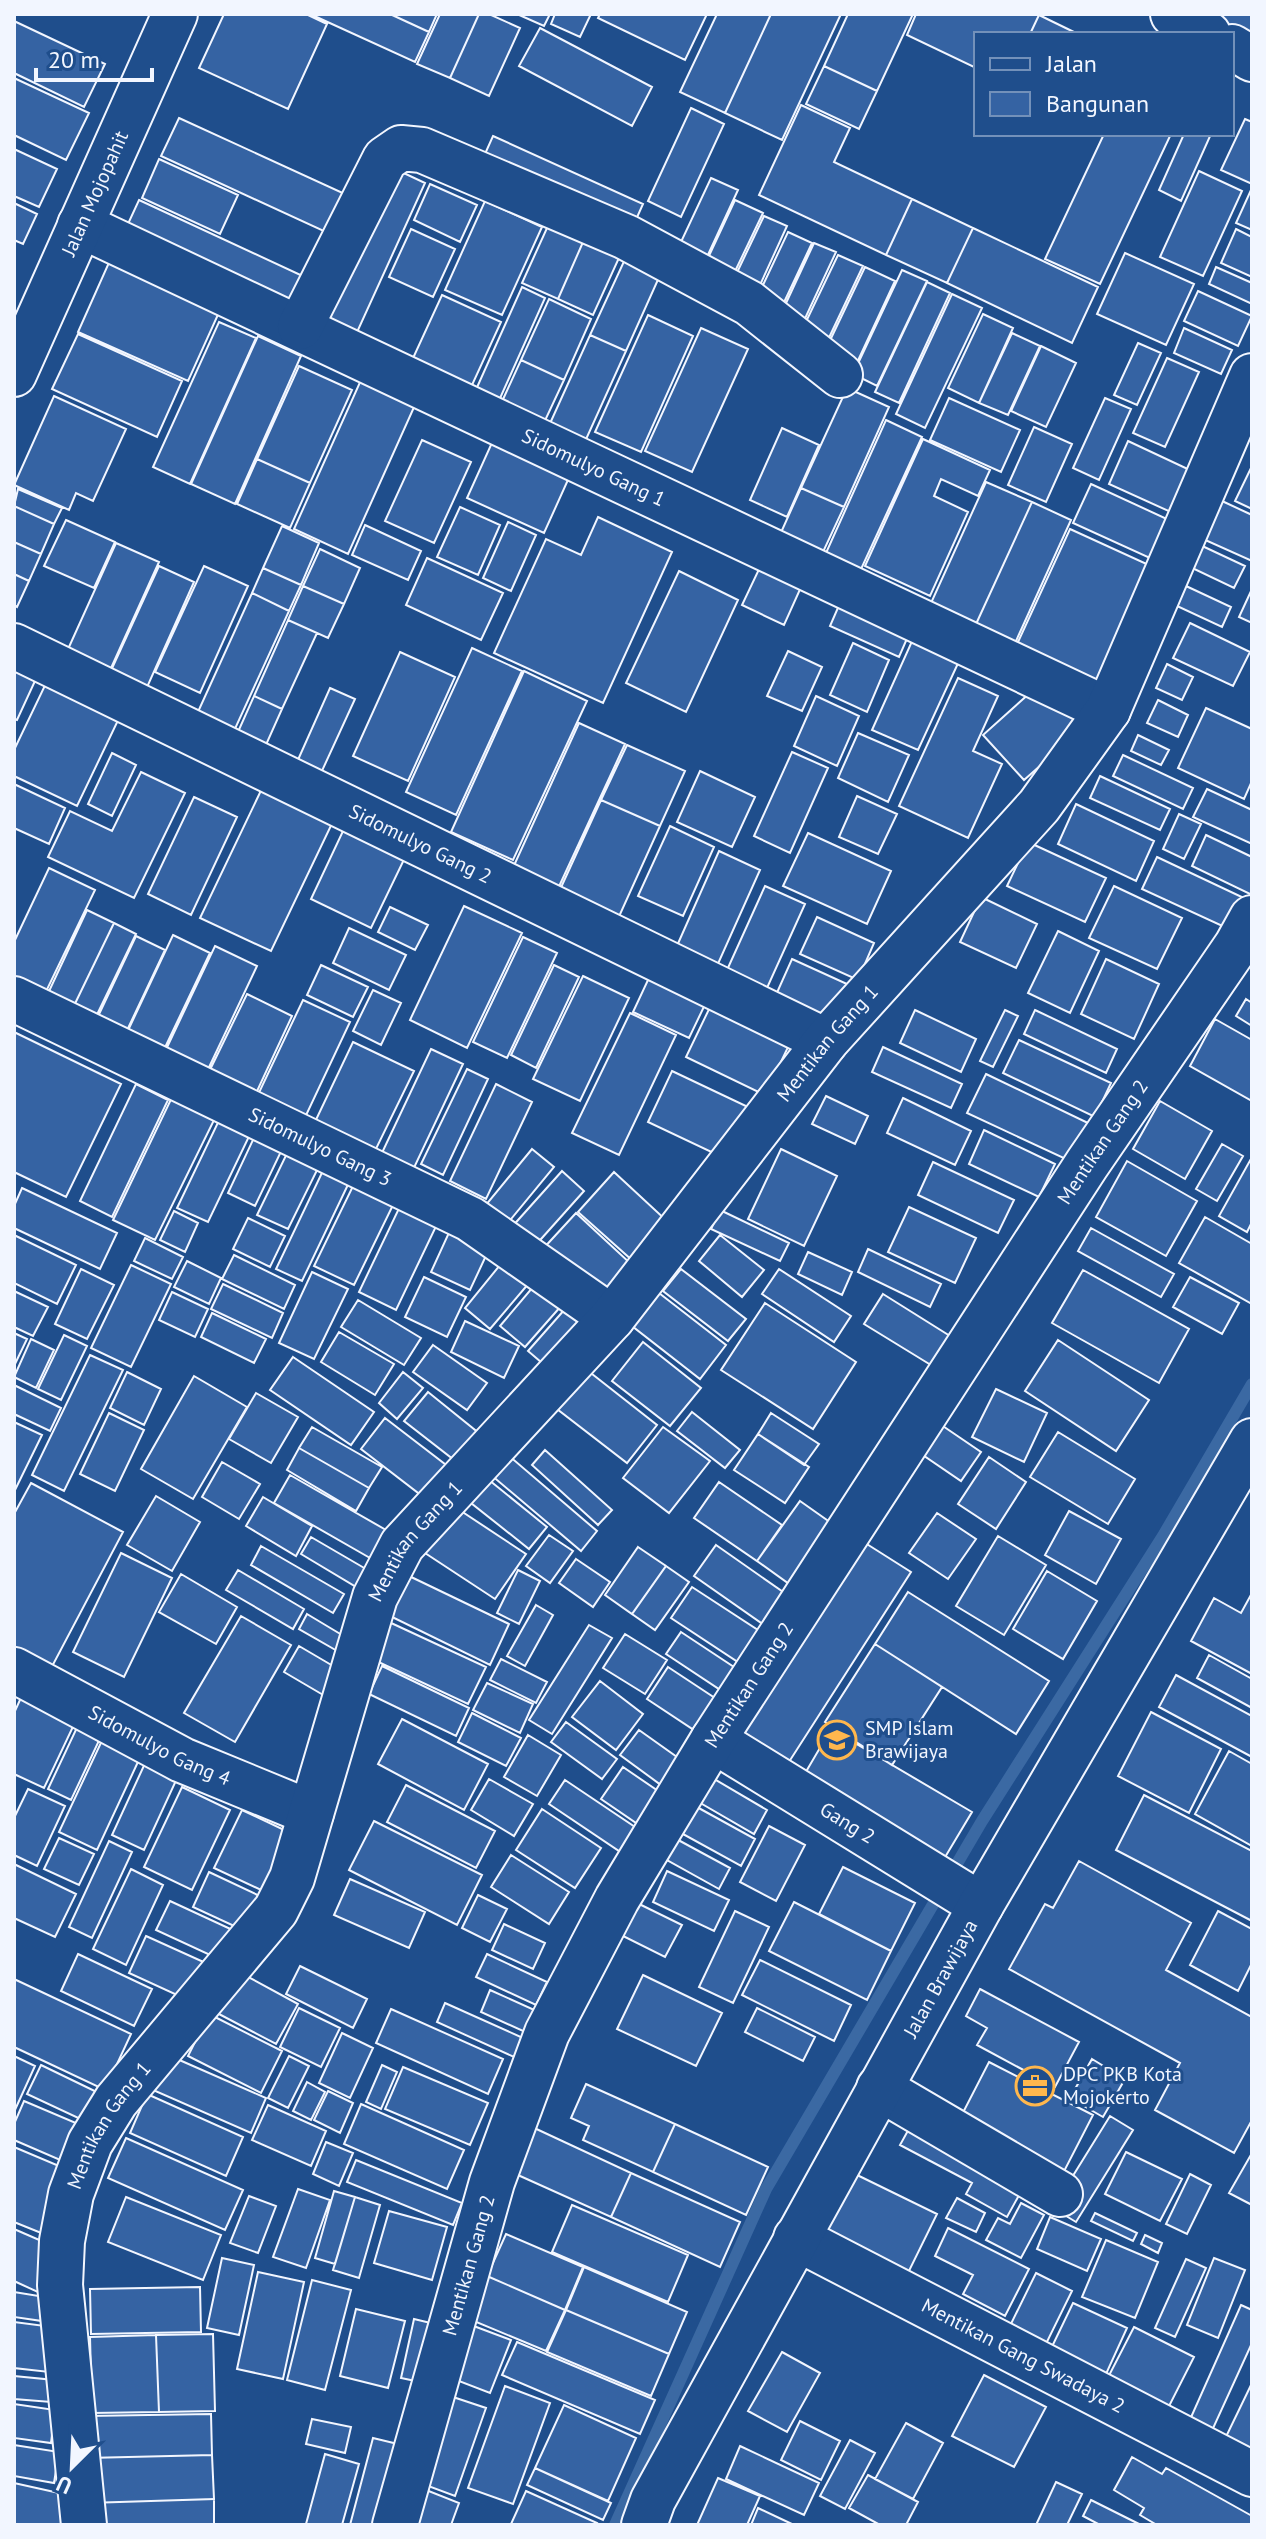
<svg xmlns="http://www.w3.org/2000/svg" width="1266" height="2539" font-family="'PT Sans',sans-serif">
<rect width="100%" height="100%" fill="#1f4e8c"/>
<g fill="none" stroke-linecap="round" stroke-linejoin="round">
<path stroke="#3b69a3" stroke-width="12" d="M615,2525l151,-336 216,-368 181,-285 89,-152"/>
</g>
<path fill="#3563a3" stroke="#f2f6ff" stroke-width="2" d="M224,14h82l21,10 -39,85 -89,-41z
M310,14h80l39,18 -14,30z
M390,14h47l-8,18z
M440,14h39l-29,64 -33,-14z
M479,14h10l31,14 -31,68 -39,-18z
M517,14h33l-6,12z
M555,14h36l-11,23 -29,-13z
M600,14h107l-22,46 -87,-42z
M717,14h54l-46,99 -45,-21z
M771,14h70l-59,126 -57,-27z
M848,14h65l-36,77 -53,-25z
M916,14h120l3,1 -9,19h-54v34l-69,-33z
M1222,14h30v24l-34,-15z
M1039,15l39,19h-48z
M14,21l91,43 -21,43 -70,-34z
M540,28l112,59 -20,39 -113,-60z
M824,66l53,25 -18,38 -53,-25z
M14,78l75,35 -23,47 -52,-25z
M801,105l49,23 -16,34 78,37 -26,56 -127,-60z
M691,108l33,16 -43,93 -33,-16z
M179,118l179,82 -17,39 -180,-83z
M1245,119l7,3v62l-31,-14z
M1104,134h67l-71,150 -55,-25z
M1184,134h27l-30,67 -22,-11z
M493,136l150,68 -13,29 -150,-68z
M14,149l43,20 -18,38 -25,-11z
M159,159l79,36 -18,39 -78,-36z
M391,167l34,16 -72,158 -34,-15z
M1199,171l43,20 -39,85 -43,-19z
M711,178l27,12 -38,82 -27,-13z
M430,184l47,21 -17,37 -46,-22z
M1251,190l1,1v39l-16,-7z
M912,199l61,29 -26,55 -61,-28z
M139,200l168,78 -18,38 -168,-77z
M735,200l28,13 -35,73 -27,-13z
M485,201l57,26 -40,88 -57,-25z
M14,203l23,11 -14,30 -9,-4z
M764,216l23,10 -32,70 -24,-11z
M552,217l35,16 -29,66 -36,-16z
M973,228l125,59 -26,56 -125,-60z
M411,229l44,20 -22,48 -44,-20z
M1236,229l16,8v40l-31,-14z
M788,232l24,11 -33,70 -24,-11z
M587,233l36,16 -30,66 -35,-16z
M814,243l22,9 -34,73 -22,-9z
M1125,253l69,31 -28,61 -69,-31z
M838,255l25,11 -37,78 -25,-12z
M626,257l35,16 -35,78 -36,-16z
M111,258l110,50 -33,73 -110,-49z
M865,267l30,14 -40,86 -31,-14z
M1216,267l36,16v21l-43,-20z
M902,270l25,11 -50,105 -24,-12z
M927,282l23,11 -51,110 -24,-11z
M522,287l23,11 -48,107 -23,-11z
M1198,291l54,25 -14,30 -54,-25z
M952,294l30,14 -57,120 -29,-14z
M442,295l59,27 -34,74 -59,-27z
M549,299l42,20 -27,61 -43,-20z
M983,314l30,14 -34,75 -31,-15z
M648,315l45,21 -52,116 -46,-20z
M219,322l37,16 -66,146 -37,-17z
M701,328l47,21 -56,123 -47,-21z
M1184,328l48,22 -11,24 -47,-21z
M1012,333l28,13 -32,69 -29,-12z
M78,334l104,47 -25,56 -105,-48z
M590,335l36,16 -43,95 -36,-16z
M258,336l43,20 -66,148 -44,-20z
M1138,343l23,10 -24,52 -23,-10z
M1041,346l35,17 -30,64 -35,-16z
M1167,358l32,14 -34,75 -32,-14z
M521,360l43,20 -22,47 -43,-19z
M299,366l53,24 -42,93 -53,-24z
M361,380l54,25 -67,149 -54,-25z
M847,388l42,19 -45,100 -43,-19z
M54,396l72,33 -33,72 -17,-8 -7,17 -55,-25z
M949,398l71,32 -19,42 -71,-32z
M1105,398l26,11 -32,71 -26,-12z
M886,420l36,17 -66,143 -35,-16z
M1034,427l38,17 -26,58 -38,-17z
M782,428l37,17 -32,72 -37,-17z
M495,436l77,35 -28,62 -77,-35z
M923,439l67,31 -12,26 -37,-17 -7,17 34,16 -38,84 -65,-30z
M422,440l49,22 -37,81 -49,-22z
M1128,441l64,30 -19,42 -64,-29z
M257,459l53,24 -20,45 -53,-24z
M1252,466v43l-17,-8z
M986,482l46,20 -61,133 -45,-21z
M1091,484l78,36 -17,39 -79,-36z
M801,488l43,19 -28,60 -42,-19z
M18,489l44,19 -8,16 -40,-18z
M1222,501l30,14v46l-49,-22z
M1032,502l39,18 -60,132 -40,-17z
M14,506l40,18 -13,30 -27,-12z
M460,507l40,18 -22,50 -41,-18z
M598,517l74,35 -69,151 -109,-50 52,-114 35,16z
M66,520l49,22 -21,46 -50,-22z
M508,522l28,13 -25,56 -28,-13z
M365,525l56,26 -13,29 -56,-25z
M282,526l37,17 -18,42 -38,-17z
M1070,529l81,37 -57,124 -81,-37z
M14,542l27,12 -12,27 -15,-7z
M116,543l43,19 -52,115 -43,-19z
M1198,544l47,22 -11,22 -46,-22z
M320,549l40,19 -16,36 -41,-18z
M427,558l76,35 -22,47 -75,-35z
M761,565l41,20 -18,40 -42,-20z
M159,566l35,16 -50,112 -36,-17z
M204,566l44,20 -48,107 -45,-21z
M263,568l38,17 -12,26 -37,-18z
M679,571l59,29 -52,112 -60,-29z
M14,574l15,7 -12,26 -3,-2z
M303,586l41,18 -16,34 -40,-18z
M1186,586l45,21 -9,20 -45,-21z
M1252,589v34l-13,-6z
M252,593l37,18 -55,120 -37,-17z
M840,603l69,31 -10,23 -69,-31z
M288,620l29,13 -35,76 -28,-13z
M1190,623l60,29 -17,34 -60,-28z
M913,639l47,20 -42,91 -46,-20z
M853,643l36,17 -22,52 -37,-17z
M472,648l50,23 -66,144 -50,-23z
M788,651l34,16 -20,44 -35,-15z
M400,652l55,25 -47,104 -55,-25z
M14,655l27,13 -24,52 -3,-1z
M1167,664l26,13 -11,23 -26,-12z
M524,671l63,30 -74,159 -62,-28z
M49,677l73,35 -45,94 -63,-30v-26z
M958,678l40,18 -25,55 29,13 -34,74 -69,-32z
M1041,683l41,46 -58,51 -41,-45z
M330,688l25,11 -34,74 -24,-11z
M254,696l28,13 -21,47 -28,-13z
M816,696l43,20 -22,50 -43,-20z
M1158,700l30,15 -10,22 -31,-14z
M1206,708l46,21v52l-8,18 -66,-31z
M579,723l46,21 -69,149 -45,-21z
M858,733l51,22 -21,47 -50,-24z
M1138,735l31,15 -8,15 -30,-14z
M627,745l58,26 -25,55 -59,-26z
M792,752l36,16 -38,85 -36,-17z
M112,753l24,12 -24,51 -24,-12z
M1123,755l70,33 -10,21 -70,-33z
M700,771l55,26 -23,50 -55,-25z
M141,772l44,21 -51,105 -86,-41 22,-46 42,20z
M1100,776l70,33 -10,21 -70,-32z
M267,778l71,33 -67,140 -71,-33z
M14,784l51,24 -16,36 -35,-16z
M1207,789l45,21v34l-59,-27z
M857,796l40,18 -19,40 -39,-17z
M194,797l43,20 -46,98 -43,-21z
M601,800l59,26 -43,95 -59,-27z
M1076,804l78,37 -18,40 -78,-37z
M351,814l61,29 -41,85 -60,-29z
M1179,814l22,10 -17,35 -21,-10z
M670,826l44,21 -31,69 -45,-20z
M808,833l83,38 -24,53 -84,-38z
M1206,835l46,22v38l-60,-29z
M1028,842l78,36 -21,44 -78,-36z
M719,851l41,19 -43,96 -41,-18z
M1157,857l89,42 -15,31 -89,-41z
M49,868l46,22 -55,114 -26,-13v-49z
M765,886l40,18 -38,84 -40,-18z
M1114,886l68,32 -25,51 -68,-31z
M981,897l56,27 -21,44 -56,-26z
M464,906l58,27 -55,115 -57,-28z
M390,907l38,18 -13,25 -37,-18z
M87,910l27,13 -45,93 -26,-12z
M817,917l57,26 -16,37 -58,-26z
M114,923l22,11 -45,93 -22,-11z
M349,928l57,27 -17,35 -56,-27z
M1058,931l41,20 -29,62 -42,-20z
M173,935l37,18 -50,105 -37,-17z
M136,936l29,14 -43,91 -29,-14z
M523,937l34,16 -50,105 -34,-16z
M215,946l42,20 -54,114 -42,-20z
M792,959l55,25 -18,38 -54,-25z
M1106,959l53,25 -25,55 -53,-25z
M321,965l47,22 -15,30 -46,-22z
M554,965l25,12 -43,91 -25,-13z
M655,965l56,27 -22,46 -56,-26z
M583,976l46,22 -49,103 -47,-22z
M373,990l28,13 -20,42 -28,-14z
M247,994l45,22 -40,86 -47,-22z
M1246,999l6,4v23l-16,-10z
M303,1000l47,22 -49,104 -47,-23z
M712,1003l79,38 -26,54 -79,-38z
M915,1010l61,29 -15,33 -61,-29z
M1005,1010l13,6 -25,51 -13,-6z
M1035,1010l82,39 -11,24 -82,-39z
M630,1013l46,22 -57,120 -47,-22z
M1215,1019l37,21v61l-62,-35z
M14,1032l107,52 -55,113 -52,-25z
M1019,1040l92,43 -16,34 -92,-44z
M353,1042l61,29 -41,84 -60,-29z
M883,1047l79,37 -11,24 -79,-36z
M431,1049l32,15 -51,108 -32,-15z
M467,1069l21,10 -45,96 -22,-11z
M672,1071l76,36 -24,51 -76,-36z
M986,1074l102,49 -18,38 -103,-48z
M136,1084l32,16 -56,117 -32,-16z
M496,1084l36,18 -46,97 -36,-18z
M175,1091l43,21 -63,128 -42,-20z
M826,1096l42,20 -13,28 -43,-20z
M903,1098l68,33 -16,34 -68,-32z
M1160,1101l52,30 -27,48 -52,-30z
M223,1112l31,14 -46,96 -31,-14z
M260,1125l27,14 -32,67 -27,-13z
M984,1130l71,34 -16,33 -70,-33z
M293,1141l31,15 -36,73 -31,-14z
M1222,1144l21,12 -26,45 -21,-12z
M532,1149l22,18 -52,63 -22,-18z
M781,1149l56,27 -33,70 -56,-27z
M1252,1157v65l-5,10 -28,-16z
M329,1158l26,12 -53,111 -26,-12z
M1127,1161l70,40 -31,55 -70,-39z
M933,1162l81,38 -16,33 -80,-38z
M562,1171l22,20 -51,57 -23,-19z
M614,1172l54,50 -35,39 -55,-49z
M354,1184l40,19 -40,82 -40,-19z
M22,1188l95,45 -17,36 -86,-41v-22z
M403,1200l37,18 -44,92 -37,-18z
M909,1207l67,31 -21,45 -67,-31z
M720,1210l69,33 -9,18 -69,-32z
M174,1211l24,12 -13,29 -25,-12z
M576,1213l55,51 -33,37 -57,-50z
M1205,1217l47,27v60l-73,-41z
M248,1218l37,18 -15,31 -37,-18z
M452,1226l39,19 -21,45 -39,-18z
M1091,1228l83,46 -13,23 -83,-46z
M14,1235l62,30 -19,39 -43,-21z
M720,1235l44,35 -22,27 -43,-36z
M145,1238l38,19 -11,22 -38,-18z
M868,1249l73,35 -11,23 -72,-35z
M808,1252l44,20 -10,23 -44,-21z
M509,1254l26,22 -45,53 -25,-21z
M234,1255l61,30 -11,24 -62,-30z
M187,1261l34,17 -12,26 -35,-17z
M131,1265l40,19 -40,83 -40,-19z
M81,1269l33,16 -27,54 -32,-15z
M681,1269l65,50 -18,22 -65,-50z
M779,1269l72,47 -17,26 -72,-48z
M1083,1270l106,59 -30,54 -107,-60z
M312,1272l36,17 -34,70 -35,-16z
M544,1274l25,23 -44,50 -25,-21z
M424,1277l42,20 -19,40 -42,-20z
M1190,1277l49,26 -17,31 -49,-27z
M223,1284l60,29 -11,25 -61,-29z
M14,1291l34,16 -15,29 -19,-9z
M172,1292l36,17 -13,28 -36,-17z
M659,1293l67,52 -26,34 -68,-53z
M883,1294l75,47 -19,29 -75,-46z
M358,1300l63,38 -17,27 -63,-38z
M573,1300l20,18 -45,50 -20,-17z
M765,1303l91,59 -43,67 -92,-59z
M212,1313l54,26 -12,24 -53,-26z
M465,1321l54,25 -15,32 -53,-26z
M339,1332l55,32 -19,31 -54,-33z
M14,1333l13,6 -13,27z
M64,1335l23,11 -26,54 -23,-11z
M31,1339l23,11 -18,38 -22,-11z
M1058,1340l91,60 -33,51 -91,-60z
M643,1342l58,46 -31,38 -58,-45z
M433,1345l54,38 -20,27 -54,-38z
M90,1355l33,15 -59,121 -32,-16z
M293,1357l81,55 -23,33 -81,-55z
M587,1370l70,55 -30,38 -70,-54z
M127,1372l34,17 -17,36 -34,-17z
M403,1372l20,16 -26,31 -18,-16z
M194,1376l53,31 -54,92 -52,-30z
M14,1385l47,23 -11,23 -36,-17z
M996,1389l51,24 -23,49 -52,-25z
M428,1392l52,42 -22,29 -54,-42z
M256,1393l42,24 -27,46 -42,-24z
M692,1412l48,38 -15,18 -48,-37z
M109,1413l35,17 -29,61 -35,-17z
M771,1413l48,31 -15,21 -46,-31z
M385,1418l65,50 -24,31 -65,-50z
M934,1420l47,32 -20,29 -47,-32z
M14,1422l28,13 -28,57z
M312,1427l70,40 -13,21 -70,-40z
M663,1427l47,34 -41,52 -46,-35z
M1058,1432l77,47 -27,45 -78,-47z
M758,1434l51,33 -24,36 -51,-33z
M299,1448l70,40 -13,23 -69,-41z
M501,1449l96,82 -16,20 -97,-82z
M545,1450l67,60 -14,15 -66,-60z
M989,1457l37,25 -30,47 -38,-25z
M222,1462l38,22 -21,35 -37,-22z
M290,1475l103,59 -16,28 -103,-59z
M489,1480l58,47 -18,22 -58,-46z
M719,1482l63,43 -25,36 -63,-43z
M31,1483l92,49 -76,144 -33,-18v-144z
M156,1496l44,26 -28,49 -45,-26z
M263,1497l49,29 -16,30 -50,-30z
M800,1501l34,24 -42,61 -35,-25z
M455,1507l71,47 -31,45 -70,-46z
M1069,1511l52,28 -25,45 -51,-29z
M937,1513l39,26 -28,40 -39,-26z
M851,1534l60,38 -124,193 -59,-37z
M549,1535l24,16 -23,32 -24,-17z
M998,1536l48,29 -42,70 -48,-29z
M311,1537l67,39 -10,18 -67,-40z
M716,1545l70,49 -22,31 -70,-49z
M261,1546l83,48 -11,19 -82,-48z
M638,1547l28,19 -34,48 -27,-19z
M121,1553l51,25 -48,99 -51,-25z
M576,1559l34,23 -17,25 -34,-24z
M666,1566l23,16 -34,48 -23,-16z
M238,1570l66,39 -11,20 -67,-39z
M518,1570l22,11 -21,43 -22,-11z
M1047,1571l50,30 -34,58 -50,-30z
M181,1574l56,33 -21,37 -57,-32z
M407,1575l102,49 -19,41 -102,-50z
M692,1587l72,47 -20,32 -73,-48z
M908,1592l141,89 -33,53 -141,-90z
M1252,1593v81l-61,-33 23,-43 27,15z
M536,1605l17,10 -28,51 -18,-10z
M307,1614l40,24 -8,14 -40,-23z
M241,1616l50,29 -56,97 -51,-29z
M389,1622l97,45 -18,37 -96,-45z
M589,1625l23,13 -60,96 -23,-14z
M681,1632l59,39 -15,22 -59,-39z
M625,1634l42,26 -22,34 -42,-26z
M875,1644l67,43 -50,78 -67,-43z
M299,1646l46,27 -15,26 -46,-27z
M1209,1655l43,24v29l-55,-30z
M501,1659l46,23 -11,21 -46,-23z
M382,1666l87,42 -13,28 -87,-42z
M668,1667l53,35 -21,32 -53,-35z
M1176,1675l76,41v41l-93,-50z
M600,1681l43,33 -27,36 -44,-33z
M487,1683l46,21 -13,29 -47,-23z
M25,1689l54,25 -35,74 -30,-14v-61z
M1151,1712l70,37 -32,64 -71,-37z
M472,1713l49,25 -15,28 -48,-24z
M81,1719l23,11 -33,70 -23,-11z
M402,1719l86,45 -24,46 -86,-46z
M566,1722l51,37 -15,20 -51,-37z
M831,1729l141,83 -34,57 -141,-82z
M639,1730l45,32 -19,26 -45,-33z
M106,1732l38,17 -47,101 -38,-18z
M528,1735l33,20 -24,41 -33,-19z
M1229,1751l23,13v82l-57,-32z
M147,1759l32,15 -35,76 -32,-15z
M623,1767l41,28 -22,32 -41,-28z
M704,1773l63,37 -13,24 -64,-37z
M489,1779l44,25 -19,32 -43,-26z
M565,1780l73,49 -16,24 -73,-49z
M406,1785l89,46 -19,37 -89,-46z
M182,1787l48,23 -38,80 -48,-23z
M28,1789l37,17 -28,60 -23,-11v-37z
M1144,1795l108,56v70l-136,-71z
M686,1801l69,38 -14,27 -69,-38z
M542,1809l59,39 -26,40 -59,-38z
M242,1810l59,28 -27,58 -60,-28z
M374,1821l108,54 -25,50 -108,-55z
M769,1826l36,19 -29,56 -36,-19z
M669,1835l61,33 -11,21 -61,-34z
M59,1838l35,16 -15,31 -35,-16z
M109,1841l23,11 -40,86 -23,-11z
M511,1855l58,37 -20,32 -58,-37z
M1079,1861l112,62 -25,47 86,47v103l-18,33 -79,-43 25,-47 -171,-94 36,-65 8,4z
M14,1864l62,30 -21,43 -41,-19z
M843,1867l72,36 -24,48 -72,-37z
M131,1869l32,16 -37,80 -33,-16z
M667,1871l62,29 -15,31 -61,-29z
M209,1872l55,26 -17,34 -54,-25z
M350,1879l75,33 -16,36 -75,-33z
M478,1895l29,14 -17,33 -28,-14z
M629,1899l53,26 -17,32 -52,-26z
M170,1901l67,31 -14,29 -67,-31z
M794,1902l97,49 -24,49 -98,-49z
M735,1911l34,16 -36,76 -34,-16z
M1218,1911l34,18v34l-14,28 -48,-26z
M504,1924l41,19 -12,26 -41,-19z
M146,1936l62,28 -18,37 -61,-28z
M78,1954l74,35 -18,37 -73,-35z
M487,1954l60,28 -11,23 -60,-28z
M760,1960l91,45 -17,36 -92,-46z
M300,1966l67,33 -14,29 -67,-34z
M239,1972l59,32 -22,40 -59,-31z
M643,1975l79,38 -26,53 -79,-37z
M14,1979l117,55 -26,56 -91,-43z
M980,1989l99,53 -24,45 -78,-42 10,-17 -21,-12z
M490,1990l51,23 -9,22 -51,-23z
M445,2003l78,35 -9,19 -77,-35z
M299,2008l41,20 -19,39 -41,-20z
M757,2008l58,29 -12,24 -58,-29z
M391,2009l112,50 -15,35 -112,-51z
M209,2014l73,37 -21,42 -73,-37z
M342,2033l31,15 -23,50 -31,-15z
M168,2055l98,43 -15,35 -98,-43z
M14,2056l21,10 -21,46z
M289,2056l20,10 -21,42 -20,-10z
M1092,2059l33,20 -22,38 -33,-19z
M989,2062l104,53 -35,68 -104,-53z
M41,2065l64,31 -14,28 -64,-30z
M382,2065l15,7 -16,37 -15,-7z
M403,2067l85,36 -18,42 -85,-36z
M307,2082l18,10 -14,28 -18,-9z
M586,2084l89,40 -22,48 -70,-32 6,-14 -18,-8z
M328,2091l25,12 -13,30 -26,-13z
M147,2094l96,43 -17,39 -96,-43z
M24,2101l66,28 -16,37 -60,-26v-16z
M361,2104l103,46 -17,39 -103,-45z
M268,2105l58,26 -15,35 -59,-26z
M916,2116l113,61 -22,40 -41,-23 6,-11 -72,-38z
M1110,2116l23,14 -57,92 -23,-14z
M675,2124l93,43 -22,48 -93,-43z
M530,2126l101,47 -20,44 -102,-46z
M126,2138l117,52 -18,40 -117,-52z
M326,2142l27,11 -14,33 -26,-12z
M14,2147l64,27 -27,63 -37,-15z
M1126,2152l56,27 -22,42 -55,-27z
M1252,2153v52l-23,-12z
M356,2160l106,43 -9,22 -106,-43z
M631,2173l109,49 -20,45 -109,-50z
M853,2173l84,41 -31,63 -84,-41z
M1190,2174l21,11 -24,49 -21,-10z
M298,2189l32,11 -24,68 -33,-11z
M334,2191l21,6 -20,67 -20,-6z
M249,2196l27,10 -18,47 -28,-10z
M126,2197l95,38 -18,45 -95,-38z
M355,2197l25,8 -21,73 -26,-8z
M957,2198l28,15 -9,19 -30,-14z
M1021,2203l23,12 -23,43 -35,-18 12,-22 12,6z
M572,2205l116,50 -20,47 -116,-50z
M389,2211l58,16 -15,53 -58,-17z
M1095,2213l42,20 -4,8 -42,-20z
M1050,2217l51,22 -14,32 -50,-22z
M948,2228l81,41 -24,47 -42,-22 10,-19 -38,-19z
M14,2229l46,20 -20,44 -26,-12z
M506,2234l77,33 -18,43 -78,-34z
M1145,2235l17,8 -4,10 -17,-9z
M1106,2240l52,22 -23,56 -53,-21z
M222,2258l32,7 -15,70 -32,-7z
M1214,2258l31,12 -27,68 -31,-13z
M1186,2259l20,9 -31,69 -20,-9z
M584,2267l103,45 -18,42 -103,-44z
M258,2272l46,10 -21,97 -46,-10z
M1036,2273l36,18 -31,63 -36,-18z
M487,2276l78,34 -19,41 -77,-32z
M312,2280l39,10 -26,100 -38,-10z
M200,2287l1,45 -110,2 -1,-45z
M14,2292l31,5 -3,24 -28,-4z
M1073,2303l54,25 -26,57 -55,-26z
M1241,2305l11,5v33l-42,92 -22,-11z
M356,2309l49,12 -17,67 -48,-12z
M566,2310l103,44 -18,42 -104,-44z
M414,2319l25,6 -14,58 -24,-5z
M14,2322l39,5 -4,45 -35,-4z
M471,2325l40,15 -21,53 -39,-15z
M1134,2327l60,30 -31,61 -60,-31z
M213,2334l2,77 -56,1 -3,-77z
M156,2335l3,77 -67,1 -2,-76z
M517,2342l138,58 -15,34 -138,-59z
M782,2352l38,21 -33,59 -39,-21z
M984,2375l62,32 -32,60 -62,-31z
M14,2376l40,4 -3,22 -37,-3z
M1252,2383v72l-31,-8z
M505,2386l45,17 -37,101 -45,-16z
M450,2396l36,12 -31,88 -35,-13z
M14,2404l41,6 -4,33 -37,-5z
M564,2405l72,33 -28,63 -73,-33z
M211,2414l1,41 -125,3 -1,-42z
M312,2419l39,8 -6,26 -39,-9z
M800,2421l40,20 -19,39 -40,-20z
M906,2423l37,20 -30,56 -38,-20z
M373,2438l33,8 -21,79h-35z
M850,2440l25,13 -30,56 -25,-13z
M14,2445l45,7 -5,31 -40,-7z
M740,2446l79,37 -15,32 -78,-36z
M325,2454l34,10 -17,61 -36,-1z
M212,2455l2,44 -126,4 -1,-45z
M1132,2457l30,17 4,-6 86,48v9h-95l-17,-10 4,-7 -30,-18z
M535,2468l76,35 -8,17 -76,-35z
M868,2475l50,27 -12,23h-26l-31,-17z
M718,2478l42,18 -13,29h-50z
M1056,2482l26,12 -15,31h-31z
M14,2483l54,12 -6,30h-48z
M416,2486l43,17 -8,22h-50z
M526,2491l71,32 -1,2 -85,-1z
M214,2499v26h-125l-1,-22z
M1091,2500l50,25h-41l-17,-9z
M758,2508l36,17h-43z"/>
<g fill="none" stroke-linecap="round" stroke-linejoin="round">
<defs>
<g id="minor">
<path d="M1173,14l35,20"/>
<path d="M1232,47l20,12"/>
<path id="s1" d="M80,225l1028,485"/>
<path d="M300,327l85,-168 16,-11 21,2 204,87 123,66 91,72"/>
<path id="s2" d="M14,646l812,395"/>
<path id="s3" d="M14,999l456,220 142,99"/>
<path id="s4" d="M14,1670l168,90 129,53"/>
<path id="s5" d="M713,1740l268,165"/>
<path d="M879,2088l181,106"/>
<path id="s6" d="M796,2238l456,236"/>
<path id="s7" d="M84,2525l-24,-240 2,-44 9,-47 19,-51 26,-42 160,-191 16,-32 83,-281 27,-52 210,-227 214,-277 213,-235 69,-96 144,-334"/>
<path id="s8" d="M395,2525l97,-343 55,-149 70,-134 96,-159 374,-576 150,-219 15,-27"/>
</g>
<g id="major">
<path id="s9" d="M14,374l161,-360"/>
<path id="s10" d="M644,2525l9,-25 328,-595 271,-464"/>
</g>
</defs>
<use href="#minor" stroke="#f2f6ff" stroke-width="48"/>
<use href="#major" stroke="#f2f6ff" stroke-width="48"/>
<use href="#minor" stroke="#1f4e8c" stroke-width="44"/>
<use href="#major" stroke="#1f4e8c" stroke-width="44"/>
</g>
<defs>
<symbol id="school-ring" viewBox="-11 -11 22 22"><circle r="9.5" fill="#1f4e8c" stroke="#ffb74d" stroke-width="1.5"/><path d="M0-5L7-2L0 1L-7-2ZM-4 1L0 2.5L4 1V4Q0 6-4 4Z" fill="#ffb74d"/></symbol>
<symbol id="office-ring" viewBox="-11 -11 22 22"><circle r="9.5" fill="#1f4e8c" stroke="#ffb74d" stroke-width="1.5"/><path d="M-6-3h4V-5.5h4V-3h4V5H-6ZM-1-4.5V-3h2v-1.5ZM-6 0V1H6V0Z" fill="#ffb74d"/></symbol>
</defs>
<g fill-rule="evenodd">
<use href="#school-ring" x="815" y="1718" width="44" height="44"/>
<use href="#office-ring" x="1013" y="2064" width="44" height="44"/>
</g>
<g text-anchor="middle" stroke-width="6" stroke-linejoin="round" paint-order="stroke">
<g font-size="20" fill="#f2f6ff" stroke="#1f4e8c">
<text dy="7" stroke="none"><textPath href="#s9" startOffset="198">Jalan Mojopahit</textPath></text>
<text dy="7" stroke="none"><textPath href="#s1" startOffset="568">Sidomulyo Gang 1</textPath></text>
<text dy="7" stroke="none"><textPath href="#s2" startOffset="452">Sidomulyo Gang 2</textPath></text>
<text dy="7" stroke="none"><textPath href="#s7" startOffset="1732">Mentikan Gang 1</textPath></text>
<text dy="7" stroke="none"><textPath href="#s8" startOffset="1566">Mentikan Gang 2</textPath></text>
<text dy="7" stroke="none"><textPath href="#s3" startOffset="340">Sidomulyo Gang 3</textPath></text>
<text dy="7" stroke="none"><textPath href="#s7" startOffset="1084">Mentikan Gang 1</textPath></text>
<text dy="7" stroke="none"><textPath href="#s8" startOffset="918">Mentikan Gang 2</textPath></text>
<text dy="7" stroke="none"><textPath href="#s4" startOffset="164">Sidomulyo Gang 4</textPath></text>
<text dy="7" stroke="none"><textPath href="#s5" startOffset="158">Gang 2</textPath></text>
<text dy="7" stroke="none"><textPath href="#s10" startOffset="622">Jalan Brawijaya</textPath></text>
<text dy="7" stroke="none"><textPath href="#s7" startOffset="412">Mentikan Gang 1</textPath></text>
<text dy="7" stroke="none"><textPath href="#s8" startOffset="270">Mentikan Gang 2</textPath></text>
<text dy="7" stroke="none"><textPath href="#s6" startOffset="256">Mentikan Gang Swadaya 2</textPath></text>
</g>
<g font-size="20" fill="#f2f6ff" stroke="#1f4e8c" text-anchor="start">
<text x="865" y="1735">SMP Islam<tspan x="865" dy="23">Brawijaya</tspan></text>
<text x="1063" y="2081">DPC PKB Kota<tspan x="1063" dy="23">Mojokerto</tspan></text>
</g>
</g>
<rect width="1266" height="2539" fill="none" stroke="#f2f6ff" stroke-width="32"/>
<rect x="974" y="32" width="260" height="104" fill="#1f4e8c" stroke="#7391ba" stroke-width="2"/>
<rect x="990" y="58" width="40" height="12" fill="#1f4e8c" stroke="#7391ba" stroke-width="2"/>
<text x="1046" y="72" font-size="24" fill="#f2f6ff">Jalan</text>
<rect x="990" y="92" width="40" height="24" fill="#3563a3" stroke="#7391ba" stroke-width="2"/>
<text x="1046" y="112" font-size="24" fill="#f2f6ff">Bangunan</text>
<g transform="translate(72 2467) rotate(204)" stroke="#1f4e8c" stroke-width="6" paint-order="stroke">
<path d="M0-6L14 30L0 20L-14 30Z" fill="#f2f6ff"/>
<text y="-12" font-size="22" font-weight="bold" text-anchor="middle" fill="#f2f6ff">U</text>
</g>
<path d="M36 68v12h116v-12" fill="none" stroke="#f2f6ff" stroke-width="4"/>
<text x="48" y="68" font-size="24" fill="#f2f6ff" stroke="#1f4e8c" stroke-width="6" paint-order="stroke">20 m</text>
</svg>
